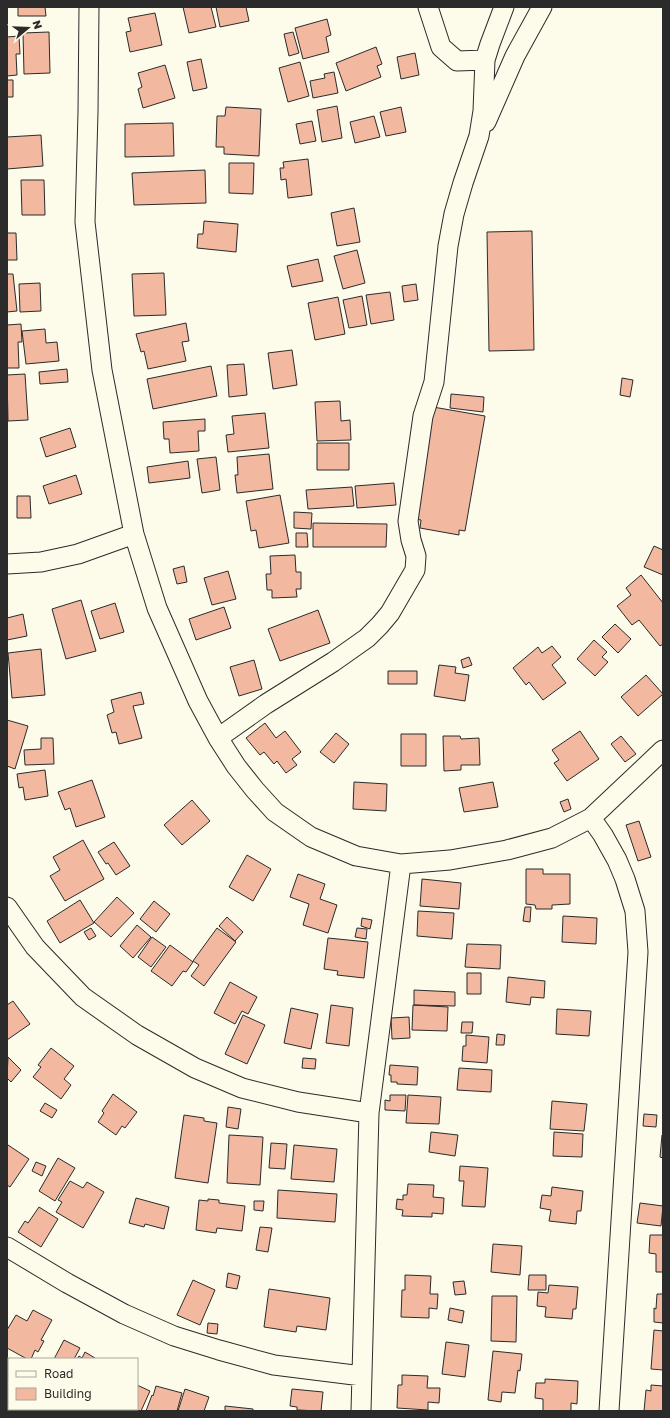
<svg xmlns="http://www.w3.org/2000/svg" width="670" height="1418" font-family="'Golos Text',sans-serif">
<rect width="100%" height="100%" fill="#fdfbea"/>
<path fill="#f2b8a0" stroke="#2b2b2b" d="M18,7h27l1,9h-28z
M183,7h28l5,20 -27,6z
M216,7h30l3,14 -29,6z
M155,13l7,32 -32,7 -4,-20 5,-1 -3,-13z
M327,19l4,16 -5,2 3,15 -26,7 -8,-31z
M49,32l1,41 -26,1 -1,-41z
M293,32l6,21 -10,3 -5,-22z
M19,36l1,18h-4l1,21 -10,1v-39z
M376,47l6,17 -5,2 4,11 -35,14 -10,-28z
M415,53l4,22 -18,4 -4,-22z
M201,59l6,29 -14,3 -6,-29z
M300,62l9,34 -21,6 -9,-34z
M165,65l10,33 -32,10 -5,-19 4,-2 -4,-14z
M334,72l4,21 -25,5 -3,-17 15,-3 -1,-4z
M7,80h6v17h-6z
M337,106l5,32 -20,4 -5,-32z
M226,107l35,2 -2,47 -35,-2v-7h-8l1,-31h8z
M401,107l5,25 -20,4 -6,-24z
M374,116l6,21 -25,6 -5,-21z
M312,121l4,20 -16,3 -4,-20z
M173,123l1,33 -49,1v-33z
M41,135l2,31 -36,3v-32z
M308,159l4,36 -24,3 -2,-19 -5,1 -1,-12h4l-1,-6z
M229,163h25l-1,31 -24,-1z
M205,170l1,33 -72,2 -2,-32z
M21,180h23l1,35h-23z
M354,208l6,34 -23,4 -6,-33z
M204,221l34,3 -2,28 -39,-4 1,-14h5z
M532,231l2,119 -45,1 -2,-119z
M7,233h9l1,27h-10z
M357,250l8,33 -22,6 -9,-33z
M318,259l5,22 -31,6 -5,-21z
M164,273l2,42 -32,1 -2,-42z
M7,274h6l4,37 -10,1z
M40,283l1,28 -21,1 -1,-28z
M416,284l2,16 -14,2 -2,-16z
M390,292l4,28 -23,4 -5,-29z
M362,296l5,29 -18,3 -6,-28z
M338,297l7,37 -30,6 -7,-37z
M186,323l3,18 -7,1 4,19 -38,8 -4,-18 -3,1 -5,-18z
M21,324l1,18h-4l1,26h-12v-43z
M45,329l1,14 11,-1 2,19 -33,3 -4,-33z
M292,350l5,35 -24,4 -5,-36z
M244,364l3,31 -18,2 -2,-32z
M211,366l6,30 -64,13 -6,-30z
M67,369l1,13 -28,2 -1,-12z
M25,374l3,46 -20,1 -1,-46z
M622,378l11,2 -3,17 -10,-2z
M451,394l33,3 -1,15 -33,-4z
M340,401l1,20 9,-1 1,20 -34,1 -2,-39z
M433,407l52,9 -20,115 -6,-1v5l-39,-7 1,-8 -7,-1z
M265,413l4,35 -41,4 -2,-17 8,-1 -2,-18z
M205,419v12h-7l1,20 -29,2 -1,-14h-5l-1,-17z
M70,428l6,19 -30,10 -6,-19z
M317,443h32v27h-32z
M269,454l4,35 -36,4 -2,-18h3l-1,-18z
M216,457l4,33 -18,3 -5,-34z
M188,461l2,17 -41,5 -2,-16z
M76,475l6,19 -33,10 -6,-18z
M394,483l2,22 -39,3 -2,-22z
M352,487l2,19 -46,3 -2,-19z
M280,495l9,48 -30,5 -3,-18 -5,1 -5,-30z
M17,496h13l1,22h-14z
M294,512l18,1 -1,16 -17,-1z
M313,523l74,1 -1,23h-73z
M296,533h11l1,14h-12z
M654,546l9,4v25l-19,-8z
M295,555l1,17h5v17h-5l1,8 -25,1v-8h-5l-1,-16h5l-1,-18z
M184,566l3,16 -10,2 -4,-15z
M228,571l8,28 -24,6 -8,-27z
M641,575l22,28v41l-3,2 -21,-26 -7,5 -15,-19 14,-11 -5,-7z
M81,600l15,51 -30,8 -14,-50z
M115,603l9,29 -24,7 -9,-28z
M224,607l7,21 -35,12 -7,-21z
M318,610l12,33 -50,18 -12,-32z
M23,614l4,22 -20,4v-22z
M615,624l16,15 -13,14 -16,-16z
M594,640l13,12 -5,5 6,5 -13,14 -18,-17z
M552,646l9,11 -9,8 14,18 -23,17 -14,-18 -3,3 -13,-17 25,-21 4,6z
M41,649l4,46 -33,3 -4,-45z
M469,657l3,8 -9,3 -2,-8z
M254,660l8,29 -23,7 -9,-29z
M439,665l17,2 -1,6 14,2 -4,26 -31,-5z
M388,671h29v13h-29z
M646,675l17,19 -25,22 -17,-19z
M141,692l3,12 -11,2 9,32 -23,6 -3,-12 -4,1 -5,-18 7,-3 -3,-12z
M7,720l21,6 -13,43 -8,-3z
M265,723l11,15 9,-7 16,21 -9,7 5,6 -11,8 -9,-12 -3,3 -10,-12 -4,3 -14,-17z
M580,731l19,28 -32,22 -13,-18 5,-3 -7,-10z
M336,733l13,11 -15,19 -14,-11z
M401,734h25v32h-25z
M443,736h17l1,3 18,-1 1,27h-19v5l-17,1z
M621,736l15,18 -11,8 -14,-18z
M41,738h12l1,26 -29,1 -1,-15 17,-1z
M45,770l3,26 -23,4 -2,-13 -4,1 -2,-14z
M92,780l13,37 -29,10 -6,-19 -5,2 -7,-18z
M354,782l33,2 -1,27 -33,-2z
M493,782l5,25 -34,5 -5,-24z
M568,799l3,10 -7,3 -4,-10z
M192,800l18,21 -28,24 -18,-20z
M639,821l12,36 -13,4 -12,-36z
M83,840l21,39 -39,22 -15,-25 10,-6 -7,-13z
M114,842l16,24 -14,9 -8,-12 -2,1 -8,-12z
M247,855l24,14 -18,32 -24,-14z
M526,869h17v5h27v30l-18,1v4h-16l-1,-4 -9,-1z
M298,874l27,10 -5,15 17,6 -9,28 -25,-8 6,-21 -19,-7z
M422,879l39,4 -2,26 -39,-3z
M117,897l17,16 -23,24 -17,-15z
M80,900l14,23 -34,20 -13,-22z
M154,901l16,13 -14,18 -16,-13z
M525,907h6l-1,15 -7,-1z
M418,911l36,2 -2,26 -35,-3z
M563,916l34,2 -1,26 -34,-2z
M227,917l16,15 -8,9 -16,-15z
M362,918l10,2 -2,9 -9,-3z
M137,925l14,12 -18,21 -13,-12z
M91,928l5,8 -7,4 -5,-8z
M217,928l19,14 -32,44 -13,-10 8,-11 -6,-4z
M357,928l10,1 -1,10 -11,-2z
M152,937l14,10 -15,20 -13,-10z
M328,938l40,4 -4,36 -27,-3 1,-4 -14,-2z
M467,944l34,1 -1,24 -35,-2z
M170,945l23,17 -7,10 -3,-1 -11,15 -21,-15z
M467,973h14v21h-14z
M508,977l37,4 -1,17 -13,-1 -1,8 -24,-3z
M230,982l27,15 -9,17 -6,-3 -7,13 -21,-11z
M414,990l41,2v14l-41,-1z
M13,1001l17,23 -23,16v-35z
M331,1005l22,3 -4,38 -23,-3z
M413,1005l35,2 -1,24 -35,-1z
M291,1008l27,6 -7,35 -27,-6z
M557,1009l34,2 -2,25 -33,-2z
M243,1015l22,10 -18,39 -22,-10z
M409,1017l1,21 -18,1 -1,-21z
M462,1022h11l-1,11h-11z
M497,1034l8,1 -1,10h-8z
M466,1035l23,2 -2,26 -25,-2 1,-15h3z
M51,1048l23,18 -10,13 7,6 -10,14 -28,-22 8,-10 -3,-2z
M8,1057l13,13 -10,12 -4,-4z
M303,1058l13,1 -1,10 -13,-1z
M390,1065l28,2 -1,18 -20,-1v-2h-6v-7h-2z
M459,1068l33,2 -1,22 -34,-2z
M113,1094l24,18 -12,16 -3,-2 -6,9 -18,-13 6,-9 -2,-2z
M390,1095h16l-1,16 -20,-1v-10l5,1z
M408,1095l33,2 -2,27 -33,-1z
M552,1101l35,3 -3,27 -34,-2z
M45,1103l12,7 -5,8 -12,-7z
M228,1107l13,2 -3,20 -12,-2z
M644,1114l13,1 -1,12 -13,-1z
M184,1115l20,3v3l13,2 -9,60 -33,-5z
M431,1132l27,3 -3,21 -26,-4z
M554,1132l29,2 -1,23 -29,-1z
M229,1135l34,2 -3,48 -33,-2z
M662,1135h1v23l-3,-1z
M271,1143l16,1 -2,25 -16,-1z
M8,1145l21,14 -19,28 -3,-2v-38z
M294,1145l43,4 -3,33 -43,-3z
M58,1158l17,10 -20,33 -16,-10z
M36,1162l10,4 -4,10 -10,-5z
M460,1166l28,2 -3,39 -23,-1 2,-25h-5z
M70,1181l13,7 4,-6 17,10 -21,36 -27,-16 6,-10 -4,-2z
M408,1184l26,1 -1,12 11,1 -1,16 -11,-1v4l-30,-1 1,-6 -7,-1 1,-10 6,1v-5h4z
M552,1187l31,4 -2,20h-4l-1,13 -27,-3 2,-11 -11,-2 2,-13 9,1z
M278,1190l59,4 -2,28 -58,-4z
M136,1198l33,9 -5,22 -19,-5 -1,3 -15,-4z
M208,1199l11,1v3l26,3 -3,25 -25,-3 -1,5 -20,-3 3,-30 9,1z
M254,1201h10l-1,10 -9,-1z
M640,1203l23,3 -2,20 -24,-3z
M39,1207l19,12 -17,28 -23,-15 7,-11 3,2z
M260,1227l12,1 -4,24 -12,-2z
M650,1235h13v37h-7v-18l-7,-1z
M493,1244l29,2 -2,29 -29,-3z
M228,1273l12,3 -3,13 -11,-2z
M405,1275l26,1 -1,18h8l-1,15 -8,-1v10l-28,-1 1,-27h3z
M529,1275h17v15h-18z
M193,1280l22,10 -15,35 -23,-10z
M464,1281l2,13 -11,1 -2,-13z
M549,1285l29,2 -2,22h-3l-1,10 -27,-2 1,-10 -9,-1 1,-14 10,1z
M269,1289l61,9 -4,32 -29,-4 -1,6 -32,-5z
M657,1294h6v29l-9,-1v-14l2,1z
M492,1296h25l-1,46 -25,-1z
M450,1308l14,3 -2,12 -14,-3z
M33,1310l19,10 -11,20 3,1 -6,11 -3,-2 -4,9h-4l-20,-11v-18l9,-15 11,6z
M208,1323l10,1 -1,10 -10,-1z
M654,1330l9,1v39l-12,-1z
M64,1340l16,8 -6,11h-20z
M446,1342l23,3 -4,32 -23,-3z
M493,1351l29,3 -2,17 -2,-1 -3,23 -13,-1 -1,10 -13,-2z
M85,1352l10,6v1h-18l2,-3 3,2z
M402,1375l26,1 -1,12h13l-1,15 -11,-1v8l-31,-2 1,-23h4z
M545,1379l33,2 -1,23 -6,-1v8h-28v-12l-8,-1 1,-15h9z
M137,1385l13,6 -9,20h-26l1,-2h21z
M651,1385l12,1v25h-19l2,-21 5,1z
M156,1386l26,7 -5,18h-31l6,-16 1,1z
M185,1389l24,8 -5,14h-26z
M292,1389l31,3 -2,19 -24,-1v-3l-7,-1z
M7,1401l2,1v7h13l4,2h-19z
M225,1406l28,3v2h-28z
M82,1409h25l-1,2h-20z"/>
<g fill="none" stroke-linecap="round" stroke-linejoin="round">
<defs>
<path id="minor" d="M89,7l-1,105 -3,110 17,148 32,164 23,74 41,93 20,37 18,28 19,24 20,22 36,25 45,19 45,8 49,-4 57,-10 45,-12 39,-20 72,-68
M428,7l13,40 16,14 28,-1
M486,122l29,-66 27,-49
M7,564l34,-2 37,-8 56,-20
M218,738l48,-34 67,-42 34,-24 13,-13 10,-12 25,-43 1,-14 -5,-16 -3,-19 15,-105 11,-34 14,-136 6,-32 9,-31 16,-47 4,-25 2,-51 5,-16 14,-37
M591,818l12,17 14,25 8,19 10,32 3,41 -29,459
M7,907l28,40 48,50 54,38 58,33 47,20 56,14 71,11
M7,1247l60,36 57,31 50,22 45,14 55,15 88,11
M361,1411l8,-298 32,-249"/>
</defs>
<use href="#minor" stroke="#2b2b2b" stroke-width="21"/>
<use href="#minor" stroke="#fdfbea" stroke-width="19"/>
</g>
<rect width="670" height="1418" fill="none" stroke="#2b2b2b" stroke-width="16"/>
<rect x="8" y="1358" width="130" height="52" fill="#fdfbea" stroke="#a9a89e"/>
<rect x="16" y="1371" width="20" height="6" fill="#fdfbea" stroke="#a9a89e"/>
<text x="44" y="1378" font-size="12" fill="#2b2b2b">Road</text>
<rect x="16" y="1388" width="20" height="12" fill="#f2b8a0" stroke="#a9a89e"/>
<text x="44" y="1398" font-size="12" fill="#2b2b2b">Building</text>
<g transform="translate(28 28) rotate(71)" stroke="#fdfbea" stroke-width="3" paint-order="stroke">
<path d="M0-3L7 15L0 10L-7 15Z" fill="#2b2b2b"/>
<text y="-6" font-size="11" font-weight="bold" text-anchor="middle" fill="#2b2b2b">N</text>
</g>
</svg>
